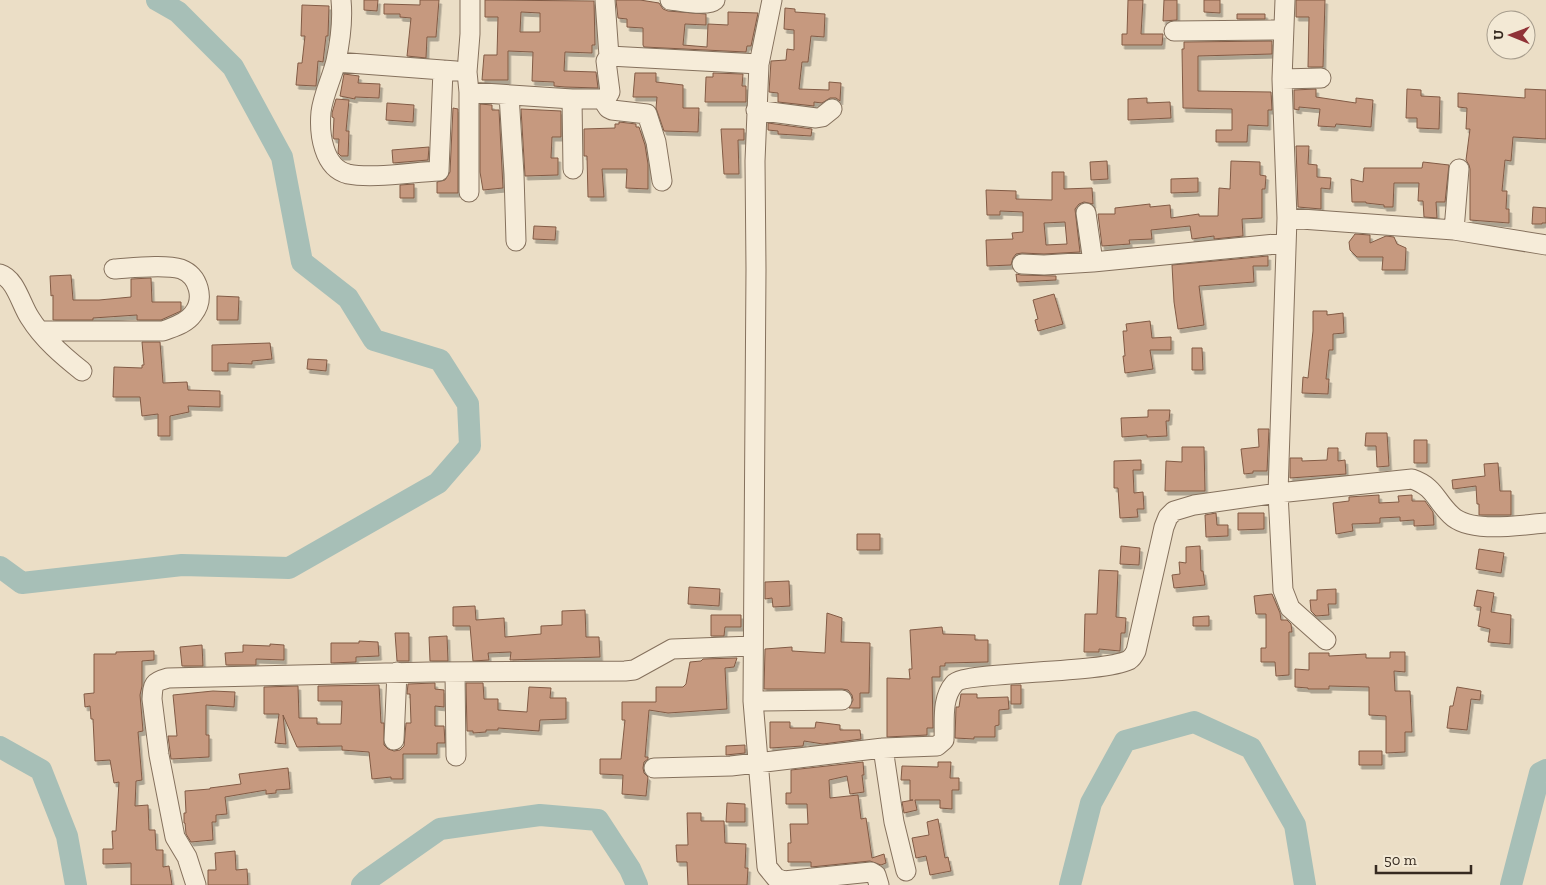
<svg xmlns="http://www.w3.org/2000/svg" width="1546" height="885" font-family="'Zilla Slab',serif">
<defs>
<filter id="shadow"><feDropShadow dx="2.5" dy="4" stdDeviation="0" flood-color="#0004"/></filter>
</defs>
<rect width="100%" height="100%" fill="#ebdec6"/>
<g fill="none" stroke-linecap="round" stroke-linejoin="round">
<path stroke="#a7bfb7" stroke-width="22" d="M0,567l22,16 160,-18 107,3 149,-85 32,-37 -2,-42 -28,-44 -66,-20 -26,-42 -46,-36 -20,-105 -49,-90 -55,-55 -21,-12
M0,747l41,23 26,66 9,49
M362,885l4,-4 74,-52 100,-14 58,5 32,49 7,16
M1070,885l21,-82 34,-62 69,-19 57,26 44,77 10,60
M1511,885l29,-112 6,-3"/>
</g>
<path fill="#c6997f" stroke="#825b45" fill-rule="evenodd" filter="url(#shadow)" d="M364,0h14l-1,11 -13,-1z
M420,0h19l-3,37h-9l-1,21 -19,-2 4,-38 -11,-1v-3h-16v-10l36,1z
M485,0l109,1 1,44h-3v8l-27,-1 -1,19 32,1 2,16 -33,-1 -11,-1v-4l-22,-1 1,-29 -25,-1v29h-26l2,-25h13l1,-38h-13zM521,12l19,1v19h-20z
M616,0h24l19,3 4,6 5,2 38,3v11l-21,-1 -2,21 24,2 1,-23 20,1v-13l30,1 -7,33h-4l-1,6 -102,-5 -1,-2v-17l-16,-1v-8l-9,-1z
M1128,0h15l-2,34h22l-1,11h-40v-11h5z
M1164,0h13v20l-14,1z
M1204,0h16v13l-16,-1z
M1296,0h29l-2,67h-15l1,-50h-13z
M302,5l27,1 -1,30h-2l-3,26 -5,-1 -2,25 -20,-1 2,-22h4l3,-27h-4z
M785,8l10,1v3l30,2 -1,23 -13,-1 -3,26h-6l-3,27 30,1v-8l12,1 -1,18 -4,-3h-6l-8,5 -8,-1v4l-36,-4v-9l-9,-1 2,-31 15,-1 1,-11 7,1v-20l-10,-1z
M1237,14h28v5h-28z
M1272,41v13l-74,2v35l73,1 1,18h-4v16l-20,-1 -1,17h-31v-12h16v-21l-49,-1 -1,-59h2v-7z
M635,73h21v9l27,3v23h16l-1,24 -34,-1 -8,-23 1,-11h-24z
M713,73l30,1 -1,12h4v16h-41l1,-25h7z
M344,74l15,2 -1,7 22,1 -1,14 -24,-1v2l-15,-3z
M1316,89v8l40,6v-5l17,2 -2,27 -35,-3 -1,3 -17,-1 2,-17 -21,-2v3l-5,-1v-19z
M1407,89l14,1v6l19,1 -1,32 -22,-1v-10h-11z
M1525,89l21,1v49l-33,-2 -2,24 -6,-1 -3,31h5l-1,18h3v14l-39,-3v-51l-1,-4 -3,-5 4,-31h-4l1,-21 -9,-1v-14l67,5z
M1147,98v5l23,-1 1,16 -43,2v-21z
M336,99l13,1 -3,31h3l-1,25h-7l-3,-3 1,-14h-5l-1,-2 1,-19 -2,-1v-4z
M387,103l27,2 -1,17 -27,-2z
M480,104l12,1v5h7l4,78 -20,2 -3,-18z
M453,108l5,1v84h-21v-11l8,-2 5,-8z
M521,109l40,2v26h-9l-1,21h7v17l-33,1z
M619,122l17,2v3h3l6,18 3,19v25l-22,-1 1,-19h-25l2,28h-16l-1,-41h-3v-27l31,-1v-4h4z
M768,123l44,6 -1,7 -33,-2v-3l-10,-1z
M721,129h23v11h-6l1,34h-15z
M1296,146h13l-1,18 9,1v12l14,1 -1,11 -9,-1v21l-23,-2z
M429,147l-1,13 -35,3 -1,-13z
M1107,161l1,18 -17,1 -1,-18z
M1231,161l29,1v13l6,1 -1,13h-3v29l-20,1 1,17 -29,3v-3l-22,3 -2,-13 -39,4 1,9 -23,1 1,4 -28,2 -4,-32h17v-6l35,-4v3l20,-2 1,13 28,-4v2h19l1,-28 11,1z
M1423,162l26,3 -4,37h-9l1,16 -13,-1 -1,-16h-5l1,-18h-25l-1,24h-9v-2l-18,-2v-1h-14l-1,-23 12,3 1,-14h58z
M1052,172h12v17l28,-1 1,16 -9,-2 -5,2 -4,5 5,43 -36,2 -22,-1 -6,1 -3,4 -2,7 -24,1 -1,-26 27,-1 -1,-6 11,-1v-20l-23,-1v4h-13l-1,-25 30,1v8l36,1zM1065,222l2,22 -21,1 -2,-22z
M1198,178v14l-27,1v-14z
M414,184v14h-14v-13z
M1533,207l13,1v15h-4v1h-10z
M534,226l22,1 -1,13 -22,-1z
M1355,234l15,1v8l16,-7 8,1 3,7 9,4 -1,22h-23l1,-13h-26l-7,-7 -1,-8z
M1268,256v10h-15l1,16 -55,4 5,39 -26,4 -4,-27 -2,-37z
M1016,274l5,1 35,1v4l-39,2z
M71,275l2,25h26l32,-3v-18l20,-1 1,24h29v9l-20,9h-24v-5l-44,3v2h-40v-25l-2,1 -1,-20z
M1054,294l9,30 -25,7 -3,-11 3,-1 -5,-19z
M217,296l22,1 -1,23h-21z
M1313,311h14v4l16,-2 1,20 -11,1v16h-4l-3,29h3l-1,15 -26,-1 1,-16 5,1 5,-47z
M1150,321l2,17 19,-1v13h-21l3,19 -28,4 -2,-17h2l-2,-25h4l-1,-7z
M142,342h18l3,41 24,-1 1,8 32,1v16l-32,-1 1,6 -19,4v20h-12v-22l-16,2 -2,-19h-27l1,-30 28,1v-3h2z
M270,343l2,16 -20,2v3l-24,-1v8h-16v-26z
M1192,348h10l1,22h-11z
M308,359l19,1 -1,11 -19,-2z
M1148,410h22l-1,11h-3l1,15 -20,1v-2l-25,2 -1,-19 27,-1z
M1258,429h11l-2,42h-14v2l-9,1 -3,-25 18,-2z
M1366,433h21l2,33 -12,1 -1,-21h-11z
M1414,440h13v23h-13z
M1182,447h22l1,44h-40l1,-30 16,1z
M1328,448h10v13l7,-1 1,14 -56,4v-20h12v3l25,-1z
M1141,460v10h-8l1,23 9,-1 1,17h-7l1,8 -18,1 -2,-30h-4v-27z
M1498,463l2,28h11v24h-32v-11h-2l-1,-18 -23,3 -1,-9 33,-4 -1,-12z
M1379,495v8l20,-1 -1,-6 14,-1v6h13l8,11 1,13 -20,1v-6l-14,1v-4l-20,1v5l-28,1 1,7 -17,3 -3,-31 16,-2v-4z
M1216,513l1,12h11v11l-22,1 -1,-22z
M1238,513h26v16l-26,1z
M857,534h23v16h-23z
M1121,546l19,2 -1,17 -19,-1z
M1200,546l1,25h2l2,14 -31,3 -2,-13 8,-1 -1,-12 7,1v-16z
M1479,549l25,4 -3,20 -25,-4z
M1099,570l19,1 -2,46 10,1 -1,15h-4l-1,18 -21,-2v3h-15l1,-38h12z
M789,581l1,25 -17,1 -1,-9 -7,1v-17z
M689,587l31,2 -1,17 -31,-2z
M1336,589v15h-8l1,11 -13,1 -5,-5 -1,-11h7v-10z
M1477,590l17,3 -3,19 20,3 -1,29 -22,-2 2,-13 -12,-3 3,-19 -7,-1z
M1272,594l8,19 1,7h6l4,4 1,8h-3v43l-13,1 -1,-14h-14v-14h5v-34h-10l-2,-18z
M475,606l1,14 28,-2 1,19 36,-3v-8l21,-1v-14l23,-1 1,27h13l1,20 -90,3 1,-8 -23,1 1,7 -16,1 -3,-35h-17v-19z
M827,613l15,5 -1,24 29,1 -1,50h-9v15h-11l4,-8 -1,-5 -4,-5 -6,-1h-78l1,-40 27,-2v4l33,2z
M711,615h30v12h-16l-1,9h-13z
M1209,616v10h-16v-9z
M942,627l1,7 32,1v5h13v22l-43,1v3h-5v11h-8l1,51h-6v7l-40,2v-59l23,1 -1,-10h3l-2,-39z
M395,633h14v28h-12z
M447,636l1,25h-18l-1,-24z
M359,641l19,1 1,14 -23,1v5l-25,1v-20h28z
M270,644l14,1v15l-28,-1v6h-30l-1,-12 18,-1v-7l27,1z
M202,645l1,21h-21l-2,-19z
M154,651v9l-12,1v25l-2,9 3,36 -5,1 4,48 -6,1 -1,25 13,-1 1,25h6l1,20h7v17l6,-1 3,19h-41v-22l-28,1v-15h10l-1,-18h4l3,-49 -5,1 -4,-23 -15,1 -2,-42h-2l-1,-13 -5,1 -1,-13 10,-1v-39h22v-2z
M1390,652h15v20l-11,-1 1,20h15l2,41h-7v20l-19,1v-37l-17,-1v-28l-40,-1v3h-21v-1l-13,-1v-18l14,1v-17h20v3l37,-2v4h24z
M737,658l-3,9 -9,1 2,41 -59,4 -19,-3 -4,47h3v2l-4,3 -1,6 1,5 4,4 -2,19 -24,-2 1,-19 -23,-1v-15h21l4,-39h-3v-18h34v-15h27l3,-3 4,-22 11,-1 2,-2z
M435,683v6l9,1v17l-9,-1v20h9l1,17h-8v11h-34v25h-12v-2l-19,2 -3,-27 -27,-2v-4l-45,1 -14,-32 3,29 -11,-1 4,-29h-15v-27l34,-1 1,32h18v6h24l1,-23h-24v-15l61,-1 2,38h3v22l4,4 6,2 6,-1 4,-4 2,-23h5l-1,-29h-3l1,-10z
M466,683h17l1,16h14v11l29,2 2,-25 22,1 -1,10h16v21l-26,1 -1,11 -41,-3v2h-12v2l-13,1v-2h-6z
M1011,685h10v19h-10z
M1457,687l24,4 -1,9 -9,-1 -4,31 -20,-2 3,-22h3z
M213,691l22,1 -1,15 -28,-2v30h3v22l-38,2 -3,-23h9l-4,-41z
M961,694h16v4l31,-1 1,12 -10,1v15l-4,1v11h-21v2l-19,-1 1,-31h3z
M770,722h20v6h25l1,-6 24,3v5h20l1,9 -38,5 -19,-3 -1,5 -33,2z
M745,745v8l-19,2v-9z
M1359,751h23v14h-23z
M863,762l1,13h-2l2,17 -14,2 -3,-18 -18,4 1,18 28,-3 3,24 5,-1 6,40 12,-4 2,9 -5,2 -11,-4 -59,6v-5h-23v-19h3l-1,-19h18l-1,-20h-21v-11h5v-23z
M938,762h13l-1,16h9v12h-7v19l-12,-1v-8h-25l2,10 -13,3 -2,-11 11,-2h-3v-20h-9l1,-14 36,1z
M288,768l2,21 -14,1v3l-10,1v-4l-41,7 2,17 -11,1v7h-4l1,18 -22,2 -5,-8 -1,-11h-1v-10h2l-1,-22 25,-2v-1l31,-4 -2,-10z
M727,803l18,1v18h-19z
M687,813h14v8h23l1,22 21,1 -1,24h3l-1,17h-59l-1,-23h-10l-1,-17h12z
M938,819l7,39 3,-1 3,14 -21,4 -4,-19 -10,2 -4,-20 17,-3 -2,-13z
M235,851l1,19 11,-1 1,16h-40v-15h8l-1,-17z"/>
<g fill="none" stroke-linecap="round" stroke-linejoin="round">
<defs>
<path id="minor" d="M341,0c2,19 -1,42 -5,61 -4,17 -13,34 -15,51 -2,21 2,56 27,62 24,5 65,-2 91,-3l4,-101
M605,0l4,56
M670,0c12,1 37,7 45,0
M772,0l-13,64 -4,97 1,108 -3,432 14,166 9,11 8,3 87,-9 5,3 3,10
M1285,0l-3,79 5,139 -9,275 5,97 7,18 36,32
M1174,31l109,-1
M336,62l120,9
M1282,79l39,-1
M469,92l103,7h30l5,-2 3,-5 -4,-31 3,-5 150,8
M509,95l5,79 2,67
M572,99l1,70
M602,99l6,9 4,2 35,4 9,28 6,39
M756,110l60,8 6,-1 10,-8
M469,192v-100l-2,-20 3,-38v-34
M1086,213l7,49
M1287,218l167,12 92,15
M1454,230l5,-61
M1022,264l22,1 49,-3 193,-19
M0,274c16,5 21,31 30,44 13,21 33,38 52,53
M40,331h123c10,-4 23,-7 30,-17 12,-15 6,-38 -12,-45 -16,-5 -50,-1 -67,0
M455,672l1,84
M753,701l89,-1
M394,740l3,-68
M883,748l11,74 12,49
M654,768l77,-2 152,-18 54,-2 7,-6c1,-18 -3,-41 10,-56 10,-13 146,-10 175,-24 3,-2 5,-5 7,-9l28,-124 4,-10 6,-6 20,-6 84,-12 134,-14c23,8 23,21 39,36 19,19 69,10 95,8
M196,885l-9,-28 -12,-20 -16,-82 -7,-56c1,-15 1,-17 16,-21l262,-6 195,-1 9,-1 38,-21 81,-3"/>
</defs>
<use href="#minor" stroke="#85715d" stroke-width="21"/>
<use href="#minor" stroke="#f6ecd9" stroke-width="19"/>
</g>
<g transform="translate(1511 35) rotate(271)"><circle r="24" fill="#f3e9d5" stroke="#a79d8d"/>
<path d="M0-4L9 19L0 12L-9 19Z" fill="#903237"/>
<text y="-8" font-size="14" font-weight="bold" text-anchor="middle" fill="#362a20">U</text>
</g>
<path d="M1376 865v8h95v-8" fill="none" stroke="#362a20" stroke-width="2.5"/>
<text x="1384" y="865" font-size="15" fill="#362a20" stroke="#f3e9d5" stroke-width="4" paint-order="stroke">50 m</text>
</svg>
